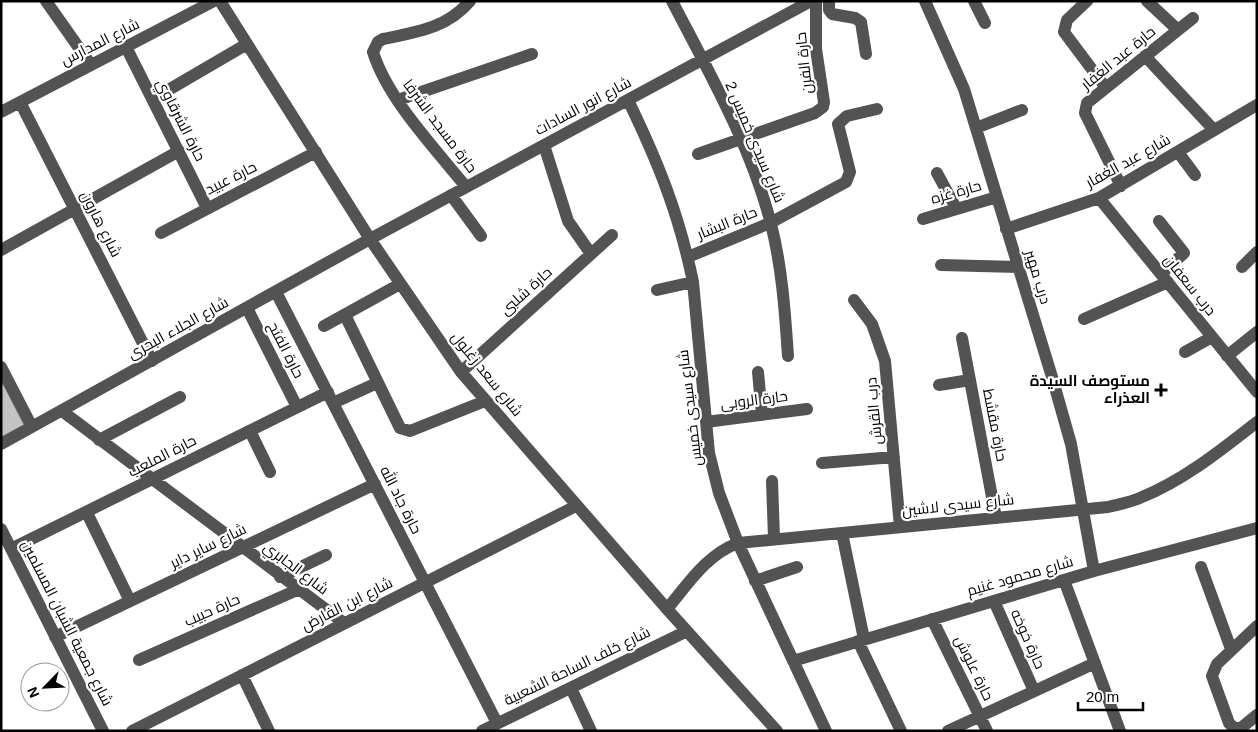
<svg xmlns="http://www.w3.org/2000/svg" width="1258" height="732" font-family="Helvetica,Cairo,sans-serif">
<rect width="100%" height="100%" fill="#fff"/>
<path fill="#c3c3c3" stroke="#979797" d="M1,380l23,45 -23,12z"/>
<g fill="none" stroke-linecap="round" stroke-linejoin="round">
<path stroke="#535353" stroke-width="12" d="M46,1l45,64
M220,1l150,238 91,133 206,237 110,122
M672,1c37,71 79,145 99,223 11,43 14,88 17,132
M829,1v9l3,4 23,4 6,4 5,32
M925,1l39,88 88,288 19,67 23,127
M974,1l11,22
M1087,1l-20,19 -3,12 42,56
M1147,1l31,29
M126,47l81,161
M1145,56l69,74
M170,89l77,-45
M398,100l134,-46
M628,100c30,62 51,114 65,182l16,171 10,40 19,50 88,188
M20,102l132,259
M1,112l213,-111
M976,128l46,-18
M544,145l24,76 23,33
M1178,152l17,23
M698,154l117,-41 8,-6 1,-5 -8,-53v-48
M937,173l19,35
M1121,186l-36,-73 2,-10 106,-85
M466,187c-31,-39 -78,-87 -93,-135l5,-10 5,-3c34,-7 64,-11 87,-38
M451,195l30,41
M1099,198l158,194
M923,219l74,-22
M1159,221l25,32 -23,21
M1006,229l93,-31 158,-93
M161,233l155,-81
M1,250l178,-99
M688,257l82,-34 76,-41 4,-10 -12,-48 9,-8 30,-7
M941,265l77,2
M1242,267l15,-15
M657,290l36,-8
M276,292l221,431
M854,300l18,24 13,37 15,166
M247,308l50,99
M345,315l55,113 10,3 75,-30
M1084,319l84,-37
M324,326l76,-42
M962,338l34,180
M1185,352l27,-15
M1227,356l30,-24
M1,367l31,60
M461,372l151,-137
M758,372l4,43
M939,385l31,-5
M333,403l44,-20
M62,411l282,212
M706,422l101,-13
M250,431l20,41
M99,440l81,-43
M1,444l369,-205 441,-238
M822,463l72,-6
M772,481l2,57
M87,513l43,88
M1,529l102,202
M842,533l22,106
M11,549l317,-157
M1201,567l30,82
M280,577l46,-22
M1064,580l56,151
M755,581l42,-14
M994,601l40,90
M667,609c21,-25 39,-54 71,-66l370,-36c12,-3 24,-5 34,-10 42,-17 79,-47 115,-75
M932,619l55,112
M1257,626l-40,38 -5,12 17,47 5,5h7l16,-13
M55,637l320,-153
M858,641l43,90
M139,660l158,-70
M793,661l301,-90 163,-43
M242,675l27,56
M571,688l20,43
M132,731l444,-225
M482,731l205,-100
M948,731l147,-68"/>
</g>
<path fill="#000" stroke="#fff" stroke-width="2" d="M1158.5 382.5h5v5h5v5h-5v5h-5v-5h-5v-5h5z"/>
<g text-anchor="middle" stroke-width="4.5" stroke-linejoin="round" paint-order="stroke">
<g font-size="15" fill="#000" stroke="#fff">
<text transform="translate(100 42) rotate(-27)" y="5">شارع المدارس</text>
<text transform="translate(1118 58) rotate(-39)" y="5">حارة عبد الغفار</text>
<text transform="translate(804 63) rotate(-96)" y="5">حارة الفرن</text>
<text transform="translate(583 106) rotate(-28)" y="5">شارع انور السادات</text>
<text transform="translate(181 120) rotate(63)" y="5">حارة الشرقاوي</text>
<text transform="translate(440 126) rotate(53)" y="5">حارة مسجد الشرفا</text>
<text transform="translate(755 142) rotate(67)" y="5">شارع سيدى خميس 2</text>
<text transform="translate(1128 161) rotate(-29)" y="5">شارع عبد الغفار</text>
<text transform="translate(231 178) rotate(-27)" y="5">حارة عبيد</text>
<text transform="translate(956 192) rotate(-16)" y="5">حارة غزه</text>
<text transform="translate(727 223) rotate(-22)" y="5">حارة البشار</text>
<text transform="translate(101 224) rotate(63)" y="5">شارع هارون</text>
<text transform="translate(1038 277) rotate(73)" y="5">درب مهير</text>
<text transform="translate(1190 285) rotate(51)" y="5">درب سعفان</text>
<text transform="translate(526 291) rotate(-42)" y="5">حارة شلبى</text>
<text transform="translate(178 328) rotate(-29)" y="5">شارع الجلاء البحرى</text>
<text transform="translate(286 350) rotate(63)" y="5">حارة الفتح</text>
<text transform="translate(487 374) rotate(51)" y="5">شارع سعد زغلول</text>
<text transform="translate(754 400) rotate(-7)" y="5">حارة الروبى</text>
<text transform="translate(690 408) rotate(-97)" y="5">شارع سيدى خميس</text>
<text transform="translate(874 411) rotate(-95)" y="5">درب القرش</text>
<text transform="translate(995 425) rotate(79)" y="5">حارة مقشط</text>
<text transform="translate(162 456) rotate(-27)" y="5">حارة الملعب</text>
<text transform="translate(401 500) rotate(63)" y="5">حارة جاد الله</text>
<text transform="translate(958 505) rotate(-6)" y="5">شارع سيدى لاشين</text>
<text transform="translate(208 546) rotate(-26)" y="5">شارع ساير داير</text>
<text transform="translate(296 568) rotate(37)" y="5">شارع الجابري</text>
<text transform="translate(1020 576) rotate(-16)" y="5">شارع محمود غنيم</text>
<text transform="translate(347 604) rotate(-27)" y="5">شارع ابن الفارض</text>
<text transform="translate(212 610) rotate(-24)" y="5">حارة حبيب</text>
<text transform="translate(67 623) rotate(63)" y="5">شارع جمعية الشبان المسلمين</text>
<text transform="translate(1028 639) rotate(66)" y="5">حارة خوخه</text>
<text transform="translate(577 666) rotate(-26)" y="5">شارع خلف الساحة الشعبية</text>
<text transform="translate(974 668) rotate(64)" y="5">حارة علوش</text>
</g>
<g font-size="15" font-weight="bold" fill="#000" stroke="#fff" text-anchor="end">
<text x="1150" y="386">مستوصف السيدة<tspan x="1150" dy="17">العذراء</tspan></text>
</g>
</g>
<rect width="1258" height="732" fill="none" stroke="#000000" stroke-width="5"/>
<g transform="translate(45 687) rotate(246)"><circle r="24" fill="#ffffff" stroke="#999999"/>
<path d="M0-4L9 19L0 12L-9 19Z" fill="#000000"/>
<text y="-8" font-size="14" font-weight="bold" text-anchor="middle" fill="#000000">N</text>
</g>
<path d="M1078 702v8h65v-8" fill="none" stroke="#000000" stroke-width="2.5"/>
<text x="1086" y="702" font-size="15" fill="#000000" stroke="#ffffff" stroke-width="4" paint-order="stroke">20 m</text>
</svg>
